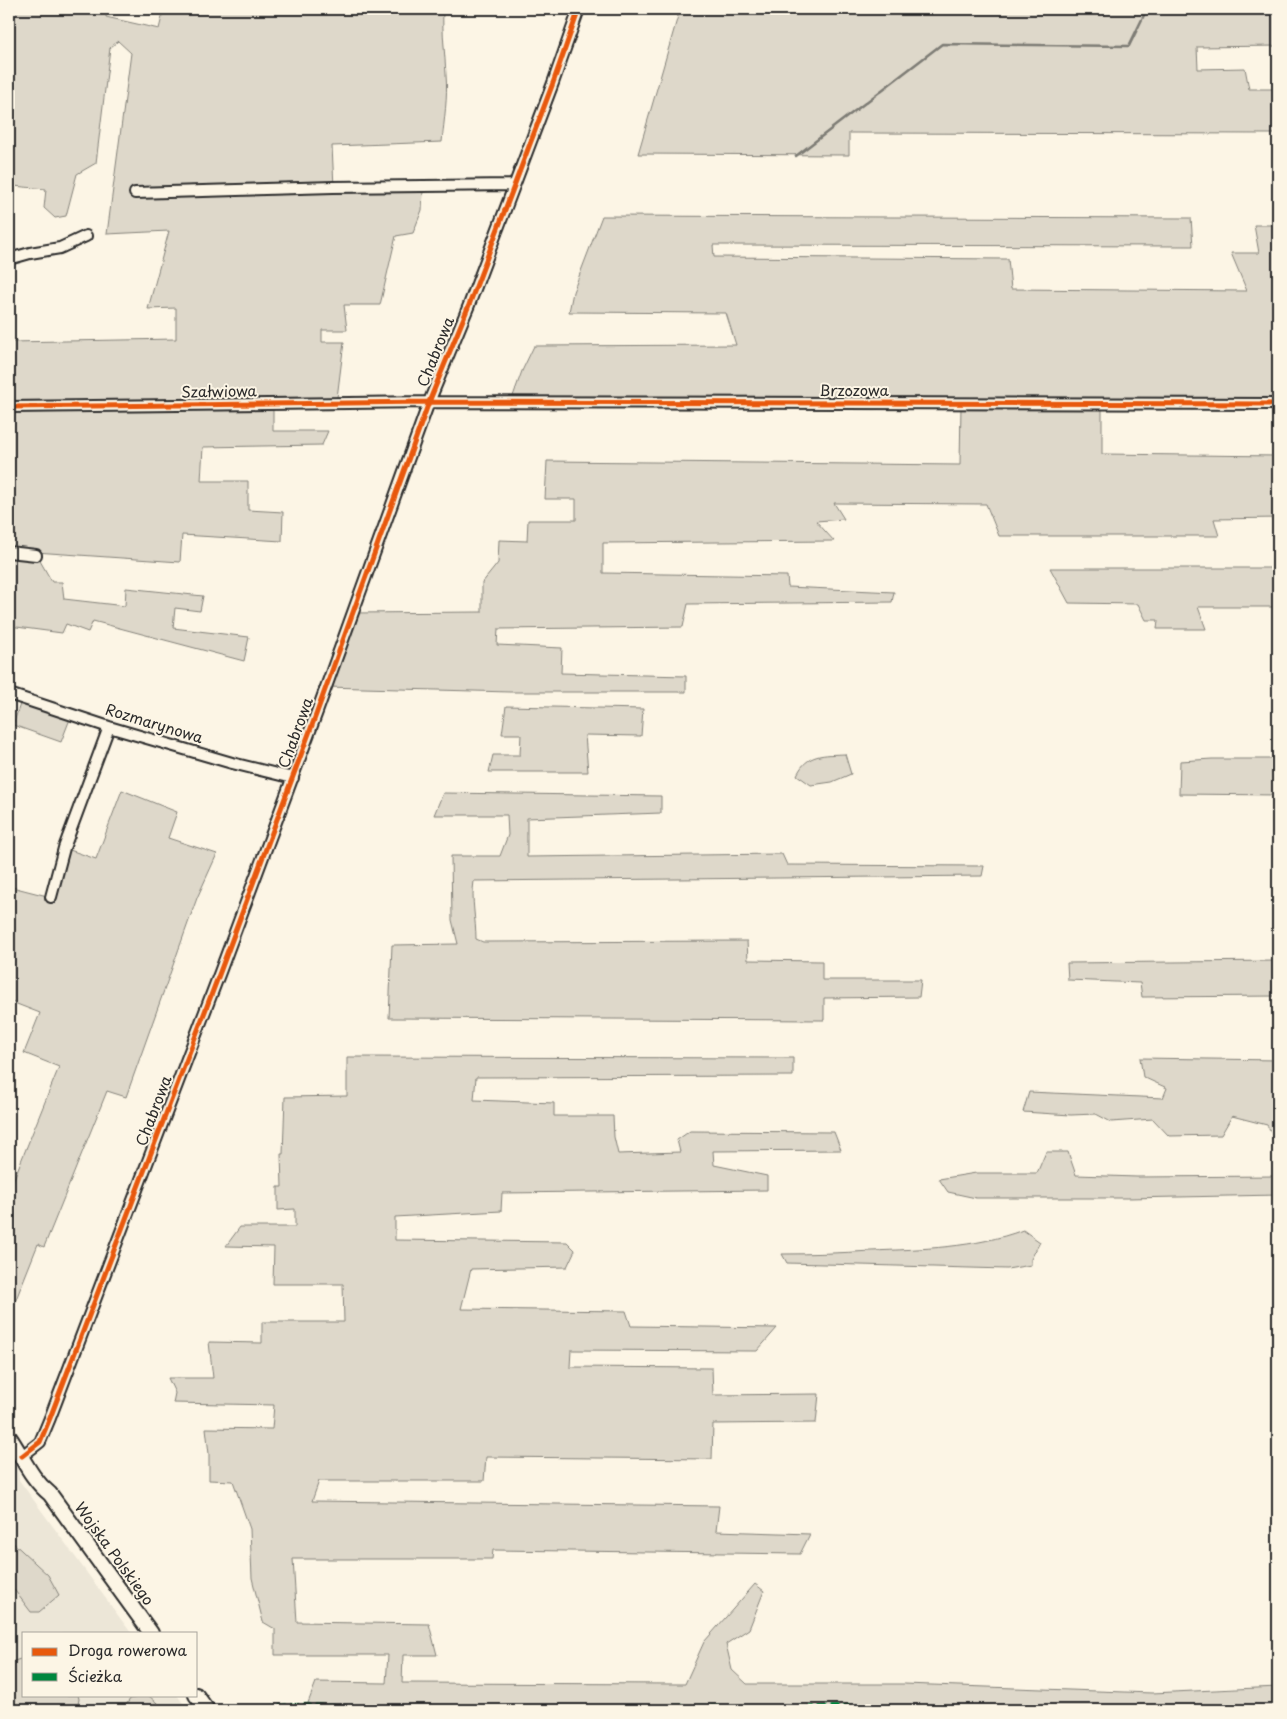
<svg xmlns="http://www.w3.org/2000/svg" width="1287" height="1719" font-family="'Playpen Sans',sans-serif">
<rect width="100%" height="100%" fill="#fcf5e5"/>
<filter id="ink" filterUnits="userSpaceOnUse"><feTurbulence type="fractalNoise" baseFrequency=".02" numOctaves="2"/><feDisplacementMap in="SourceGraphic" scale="10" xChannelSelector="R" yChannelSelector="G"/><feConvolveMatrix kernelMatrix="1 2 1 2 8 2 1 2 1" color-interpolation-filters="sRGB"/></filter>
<g filter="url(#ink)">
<path fill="#ece6d7" d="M9,1456l9,13 1,11 112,153h-107v62h153l11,15h-179z"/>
<path fill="#ded8ca" stroke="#84827a" d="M9,9h98l-1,8 53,12 5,-20h186v3l93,-1c-1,22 2,42 3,64 2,22 -2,45 -4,67l-110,4 2,41 89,3 -1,20 -9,23 -17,3 -16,69h-36l3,25h-25v12h22l-7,56 175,1 10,-28 12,-25 202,-1 -10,-32 -157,-1 4,-20 29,-76 589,2 2,28 -480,-1 1,12 294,2 3,30 236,2 -16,-38h28l-5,-28h24v179h-176v50l176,2v62l-64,1 5,17h-220l-13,-32 -152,-1 10,16 -28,2 18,20 -231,2v30l184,3 1,11 106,5 -2,10 -204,2 -5,23 -185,2 -1,16 65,3 -1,25 125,3v16h-176l-184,-5 27,-74 129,-1v-29l16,-20 1,-23 28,1 1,-21h48v-21h-31l2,-38 413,4 1,-60 -532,-3 -156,6v23h55l-6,14 -119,2 -2,34h47v29l35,2 -1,29 -100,-6 -2,27 -145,-10 17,30h10l2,17 61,7 1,-18 77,8 -3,15 -25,-3 -2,20 76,9 -5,24 -151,-40 -5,11 -22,-8 -4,9 -53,-7v-116h7l-7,-14v-154l167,-3v-31l-28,1 21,-78 -62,3 24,-181 -13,-12 -8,7 -14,115 -19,11 -11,42 -11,2 -11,-10 2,-19 -33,-3 -4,18z
M680,9h598v37l-81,1 1,22 47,-1 4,21h29v45l-429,-1v22l-211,-1z
M1050,568h228v39h-80l8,22h-49l1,-9h-12l-8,-16 -69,-1z
M22,698l48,21 -9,23 -48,-17z
M506,706l137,3 -2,27 -56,-1 3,37h-99l4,-17h27l1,-21h-19z
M845,754l6,20 -19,8 -21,3 -14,-10c10,-22 27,-20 48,-21z
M1212,759h66v36l-99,-1 1,-33z
M122,790l55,22 -9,26 49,16 -20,44 -71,199 -19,-6 -63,156 -6,-3 -29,73v-126l50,-124 -35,-14 16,-40 -31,-12v-105l3,-9 39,10 13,-49 32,11z
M443,793l218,3v17l-134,5v39l255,-3 5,11 197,1 -2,10 -508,5c-3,19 2,39 2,58l7,3 264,-1 1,19 74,1v19h99l-2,17 -95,1v22l-435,-2 3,-73 66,-1 -6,-24 -1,-64h49l8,-21 -1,-20h-73z
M1278,961v35l-136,1 -2,-14 -72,-3 -1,-17z
M347,1057l446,1v18l-317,1 -2,23 80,3v13h59l1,21 4,17 62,-2 -3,-12 13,-9 144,1 7,18 -128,1 1,14 53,11v14l-265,3 -1,18 -106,6v23l172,2 8,8 -8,17 -96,2 -10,40 165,2 5,15 146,2 -20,23 -186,-1 -1,17 142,1 1,27 106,-1 -3,29 -103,1 -1,35 -226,-2 -2,24h-165l-7,20 407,5 -3,25 94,3 -10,20 -307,-4 -1,9h-199l4,63 132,2 8,31h-34l-1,28 283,1 19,-42 51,-58 9,7 -15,38 -23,15 6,26 15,14h157l248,9 126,-6v23h-523l-62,-2 -10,1 31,1h-86l36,-1 -84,1 -266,-5 162,5h-247l-3,-4h83l-1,-3 8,-21 70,1 2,-28h-113v-26l-12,-7 -11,-44 -2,-49 -17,-48 -24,-1v-26l-3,-26 66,1 2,-24 -101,-2 2,-10 -7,-15h45l-4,-36 53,1v-21h82l-1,-38h-70l1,-37 -48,-1 14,-19h55v-18l-17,1v-23h4l-1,-33h2l2,-57 62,-1z
M1140,1058l138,2v83l-11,-18 -35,-9 -11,19 -52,1 -16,-17 -42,3 -15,-8 -25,1 -48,-3 6,-20 134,6 4,-10 -24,-11z
M1046,1152h22l8,23 61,2 141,-1v19l-150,3h-152l-28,-6 -9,-13 37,-6h61z
M1023,1230l17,12 -9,17v6l-24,4 -220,-6 -5,-9c30,0 59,-1 89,-3 51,-2 104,-3 152,-21z
M9,1539l39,36 11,20 -20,17h-8l-22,-29z
M24,1658v37h54l1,4 -2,11h-68v-45l5,-4z
M145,1695h3l17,15h-42l7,-11z"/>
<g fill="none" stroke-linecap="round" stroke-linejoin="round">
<path stroke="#7d7b74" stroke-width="2.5" d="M796,156l146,-112 187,2 18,-37"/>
<defs>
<path id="street" d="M135,193l198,-6 181,-2
M9,259l21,-6 30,-5 26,-12
M9,407l420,-5 849,2
M9,552l27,3
M9,694l100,33 123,36 61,15
M51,897l13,-49 45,-121
M22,1456l18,-14 10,-24 170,-446 97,-260 112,-310 40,-97 84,-222 26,-74"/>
<path id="secondary" d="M9,1437c14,20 21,41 41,57l101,139
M196,1695l11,15"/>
</defs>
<use href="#street" stroke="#2b2b2b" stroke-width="14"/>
<use href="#secondary" stroke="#2b2b2b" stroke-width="18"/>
<use href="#street" stroke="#fcf5e5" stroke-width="10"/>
<use href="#secondary" stroke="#fcf5e5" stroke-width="14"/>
<path stroke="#00873e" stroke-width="4" stroke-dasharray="8 4" stroke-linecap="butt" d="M231,1710l63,-5 183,5 135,-1 52,-3 123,2 65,-2 10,4h115"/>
<defs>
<path id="cycleway" d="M9,407l420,-5 849,2
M22,1456l18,-14 10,-24 170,-446 97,-260 112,-310 40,-97 84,-222 26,-74"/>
</defs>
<use href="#cycleway" stroke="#fcf5e5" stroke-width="8"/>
<use href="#cycleway" stroke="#e8590c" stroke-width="5"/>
</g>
</g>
<g text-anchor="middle" stroke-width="4" stroke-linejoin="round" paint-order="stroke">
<g font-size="15" fill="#2b2b2b" stroke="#fcf5e5">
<text transform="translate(436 352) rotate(-68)" y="5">Chabrowa</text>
<text x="854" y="396">Brzozowa</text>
<text transform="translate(219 392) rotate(-1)" y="5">Szałwiowa</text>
<text transform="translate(154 724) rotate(17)" y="5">Rozmarynowa</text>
<text transform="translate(296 733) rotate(-70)" y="5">Chabrowa</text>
<text transform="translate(154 1111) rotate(-69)" y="5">Chabrowa</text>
<text transform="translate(114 1554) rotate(54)" y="5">Wojska Polskiego</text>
</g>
</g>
<rect width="1287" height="1719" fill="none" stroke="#fcf5e5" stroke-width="30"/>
<rect x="15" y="15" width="1257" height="1689" fill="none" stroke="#2b2b2b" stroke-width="2" filter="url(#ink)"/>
<rect x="22" y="1632" width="175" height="65" fill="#fcf5e5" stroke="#a8a49b"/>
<rect x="32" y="1648" width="25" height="8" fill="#e8590c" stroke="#a8a49b"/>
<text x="68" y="1656" font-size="15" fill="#2b2b2b">Droga rowerowa</text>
<rect x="32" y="1673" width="25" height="8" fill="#00873e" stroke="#a8a49b"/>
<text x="68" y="1682" font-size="15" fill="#2b2b2b">Ścieżka</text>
</svg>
